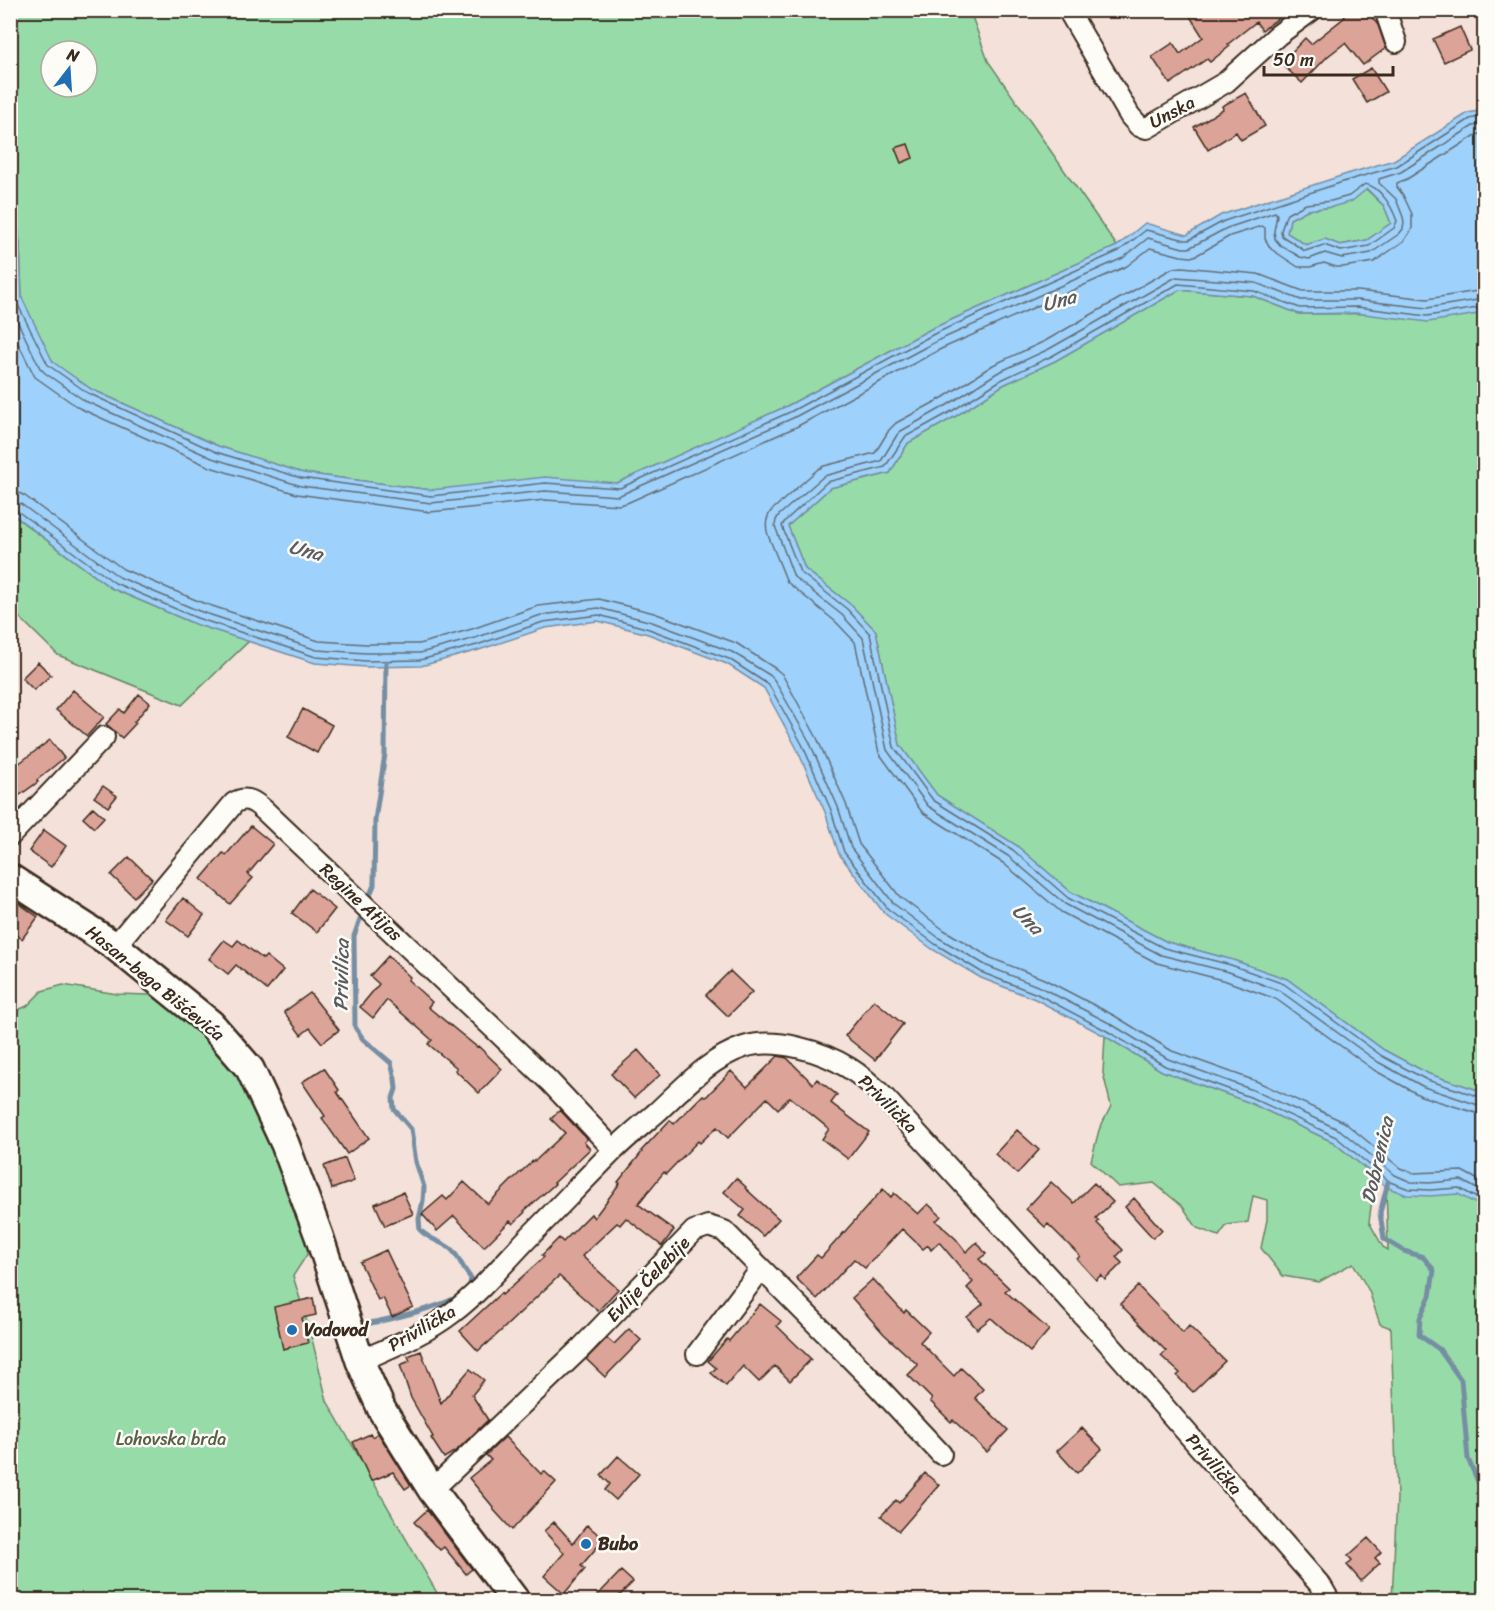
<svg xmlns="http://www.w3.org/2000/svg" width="1495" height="1611" font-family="Sriracha,sans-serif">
<rect width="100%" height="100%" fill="#f3e1da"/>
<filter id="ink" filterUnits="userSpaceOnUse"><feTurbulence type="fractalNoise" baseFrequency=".0167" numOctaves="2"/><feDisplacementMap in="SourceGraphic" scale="12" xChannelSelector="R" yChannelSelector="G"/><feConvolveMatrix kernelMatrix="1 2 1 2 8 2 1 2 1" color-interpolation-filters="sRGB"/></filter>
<g filter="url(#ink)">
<path fill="#97dca8" stroke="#698363" stroke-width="1.5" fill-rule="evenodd" d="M10,11h960l18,50 129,185 -186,83 -144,77 -170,77 -186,7 -128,-17 -85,-27 -127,-57 -39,-27 -30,-64 -2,-53 -10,-100zM51,51h36v36h-36z
M1366,189l18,17 7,17 -24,17 -27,5 -15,-6 -19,6 -19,-12 3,-14 17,-9 25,-3z
M1179,290l74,6 46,18 185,-1v779l-55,-18 -45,-24 -97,-71 -54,-19 -66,-18 -96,-50 -55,-47 -79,-50 -37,-50 -24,-114 -25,-26 -46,-36 -17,-43 42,-38 60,-15 18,-30 48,-27 47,-31 52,-24z
M10,513l101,75 84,36 54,17 -67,64 -124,-50 -47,-46z
M63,985l54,9 32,1 17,-7 65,57 88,191 -26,40 18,59 16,66 114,199h-430v-587l16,-7 15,-15z
M1105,1036l57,35 86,31 85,40 42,34 -6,46 14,25 5,3 -2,-63 98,2v411h-92l5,-102 -6,-170 -11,-4 -11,-33 -16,-28 -34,19 -36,-6 -22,-28 6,-28v-20l-14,-4 -5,26 -21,3 -8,11 -22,-8 -14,-21 -29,-24 -36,4 -27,-26 8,-31 12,-24 -8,-33z"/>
<path fill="#9ed1fb" stroke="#768ea3" stroke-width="1.5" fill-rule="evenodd" d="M1484,110v203l-56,9 -72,-9 -57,1 -46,-18 -74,-6 -124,71 -52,24 -47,31 -48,27 -18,30 -60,15 -42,38 17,43 46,36 25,26 24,114 37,50 79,50 55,47 96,50 66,18 54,19 97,71 45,24 55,18v116l-26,-14 -28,2 -23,-1 -21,-8 -11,-11 -42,-34 -85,-40 -86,-31 -57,-35 -70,-37 -54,-21 -49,-29 -48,-36 -45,-59 -14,-42 -29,-65 -32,-59 -37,-24 -79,-30 -50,-13 -53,7 -66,22 -58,16 -55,1 -51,-4 -120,-39 -84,-36 -100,-75v-368l9,100 2,53 31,64 38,27 127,57 85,27 128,17 114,-13 72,6 170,-77 144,-77 186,-83 28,-23 42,12 34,-20 126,-41 47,-14 74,-47zM1367,189l17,17 7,17 -24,17 -27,5 -15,-6 -19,6 -19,-12 3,-14 17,-9 25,-3 20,-6z"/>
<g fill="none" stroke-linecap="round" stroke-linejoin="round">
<path stroke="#636d76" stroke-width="1.5" d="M1365,184c16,3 27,23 32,37l-3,7 -25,18 -28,5 -17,-6 -19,6 -23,-15 -1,-5 4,-13 2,-4 19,-10 25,-3 18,-5z
M10,211l4,34 2,56 32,64 40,28 128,59 85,26 130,18 114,-13 75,5 170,-76 144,-78 185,-83 27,-21 39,10h4l35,-19 125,-41 48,-14 73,-47 14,-3
M1484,290l-57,9 -69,-8h-55l-45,-17 -76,-7 -9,1 -128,73 -52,24 -49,32 -48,26 -7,7 -14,23 -51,13 -6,3 -47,42c-5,7 -6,15 -3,24l19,47 49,40 19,20 24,111 43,59 81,51 58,49 96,51 69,18 50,18 98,71 47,26 55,17 8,1
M1484,299l-57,9 -70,-8h-56l-45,-17 -80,-6 -127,72 -52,24 -48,31 -48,27 -4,4 -16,26 -57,15 -45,39 -3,5 -1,6 19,51 48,38 21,23 24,112 41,56 80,50 57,48 96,51 68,17 51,19 98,71 46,25 54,18h6
M10,306l30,62 5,5 40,28 127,57 89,28 130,17 114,-12 73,5 175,-78 144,-77 186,-83 25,-20 35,10h6l38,-20 48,-16 2,3 -3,16 1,8 5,6 20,12 9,2 16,-6 17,5 29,-5 28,-19 4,-5 1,-6 -1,-6 -7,-18 -17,-16v-4l22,-7 72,-46 11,-2
M1484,307l-57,9 -70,-9 -57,1 -46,-17 -76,-7 -126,72 -51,24 -49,31 -47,26 -20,30 -58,15 -42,39 -3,5 18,46 47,37 23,25 24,113 39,53 80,50 55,48 96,50 67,17 53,19 98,72 45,24 57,18
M10,327l25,50 44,31 131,59 87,27 133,18 115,-12 74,5 8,-2 169,-76 145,-78 186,-83 23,-18 31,8 10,1 6,-2 33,-19 32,-10 3,2v11l6,10 27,18h12l14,-4 12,4h7l31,-5 30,-21 8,-12v-15l-9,-19 -6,-8v-4l10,-4 69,-44 8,-2
M10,492l9,1 6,3 98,73 80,34 116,38 47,3h53l53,-15 66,-23 61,-7 55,14 82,30 40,26 6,5 35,64 29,66 13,40 41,53 44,33 47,28 53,21 71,37 57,35 84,30 88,41 56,46 13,5 49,-2 22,12
M10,501l11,3 98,73 80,34 118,39 49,3h54l55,-15 66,-23 58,-7 53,14 80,30 39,24 4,5 34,60 29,66 13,41 43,56 45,34 48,28 53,21 71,37 57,35 85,31 87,40 55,45 16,7 18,1 32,-3 23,13
M10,509l6,1 99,73 82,35 119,39 50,4 54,-1 57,-15 66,-23 56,-7 50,14 80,30 40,26 33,59 29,66 13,42 44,57 47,35 48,29 54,21 70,37 58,35 85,31 86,40 54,45 19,7 21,1 29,-2 25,14"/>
<path stroke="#768ea3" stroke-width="5" d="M367,902l7,-17 1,-65 10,-66 1,-92
M1388,1182l-8,31 4,26 20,12 19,6 11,13 -4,26 -10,22 -1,17 20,14 22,31 7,79 16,36
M356,1326c21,-4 104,-21 113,-39 2,-2 1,-6 2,-9 -8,-8 -11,-20 -19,-28 -8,-8 -21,-9 -32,-20l-1,-11 4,-18 1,-14 -8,-25 -5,-33 -17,-20 -1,-11 3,-9 -1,-10 -4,-16 -28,-24 -8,-12 -1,-91 9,-25
M311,1335l30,-6"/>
</g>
<path fill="#dca398" stroke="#3b2a1e" stroke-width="1.5" d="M1186,10h104l-28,20 -6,-8 -28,22 2,2 -20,16 -3,-3 -37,25 -18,-27 21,-14 7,11 23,-17z
M1341,10h25l12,15 8,23 -23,17 -18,-22 -17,13 -26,27 -18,-17 6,-6 -3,-3 18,-19 6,6 34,-27z
M1460,27l10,23 -26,12 -11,-23z
M1371,68l15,24 -19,11 -15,-24z
M1246,93l19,33 -24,14 -5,-8 -28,18 -14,-23 29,-18 -1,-3z
M908,144l5,14 -12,5 -6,-15z
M38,662l13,13 -17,15 -12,-12z
M73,690l31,27 -17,19 -31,-26z
M139,694l11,9 -16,19 2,1 -14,15 -16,-14 14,-15 4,4z
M303,709l29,16 -15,28 -29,-16z
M50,740l14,18 -27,22 1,2 -28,20v-32z
M103,786l14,10 -9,11 -14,-10z
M93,807l11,10 -10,11 -11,-10z
M251,826l22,18 -25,30 5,4 -23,26 -29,-25 22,-26 3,2z
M44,830l22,16 -15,21 -22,-16z
M129,857l23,22 -18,18 -23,-22z
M310,889l25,20 -18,23 -25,-19z
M10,897l28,20 -16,22 -12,-9z
M183,898l21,17 -16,21 -22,-16z
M224,940l9,6 5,-6 25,19 3,-3 17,14 -16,20 -31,-25 -8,9 -19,-15z
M388,956l22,21 -2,3 24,22 -4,5 49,40 1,-1 24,23 -23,24 -24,-23 2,-2 -29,-24 4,-4 -45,-40 -14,18 -13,-11 19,-23 -9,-8z
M730,971l22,21 -24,24 -22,-21z
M310,993l29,37 -17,13 -12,-15 -9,7 -17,-23z
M874,1000l29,24 -28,36 -30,-24z
M638,1050l22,25 -26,23 -23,-24z
M778,1056l9,2 26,26 4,-5 20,16 -6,8 38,29 -21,27 -26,-20 7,-10 -39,-32 -12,12 -11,-11 -39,40 -11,-11 -17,16 -2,-2 -32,33 -2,-2 -26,32 36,26 -12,16 -36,-28 -6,7 -3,-2 -35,33 36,33 -20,22 -39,-35 -72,68v-1l-9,8 -18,-20 41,-38 1,2 42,-38 -2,-2 17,-17 4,4 28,-28 3,4 26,-35 -2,-1 24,-30 -1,-1 29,-31 4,4 29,-29 3,2 25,-26 16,16z
M324,1068l15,22 -2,2 32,46 -22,16 -25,-36 3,-2 -23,-34z
M560,1110l27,29 -3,3 6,7 -36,34 1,1 -31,27 1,1 -12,12 -3,-3 -26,26 -30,-31 -17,15 -15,-17 21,-18 4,4 17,-18 24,22 25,-25 21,-19 1,1 30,-28 -14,-14z
M1017,1130l22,20 -22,24 -22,-20z
M345,1158l9,23 -22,8 -8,-23z
M736,1178l10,9 -1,1 34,31 -16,17 -23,-20 5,-6 -21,-18z
M1051,1182l23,21 20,-20 19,19 -17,16 3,3 -2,2 26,27 -7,7 6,6 -17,17 -4,-5 -5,5 -19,-21 3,-3 -32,-32 -3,3 -19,-18z
M883,1189l8,8 3,-4 24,21 10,-10 13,12 -5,5 20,18 10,13 11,-10 9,12 -7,5 30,29 -4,3 44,39 -19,22 -39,-34 -14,11 -10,-12 16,-13 -16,-16 6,-6 -34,-40 -8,8 -3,-5 -5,4 -21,-20 -37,39 -11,-9 -37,40 -21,-21 21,-23 4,3z
M403,1192l10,22 -28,12 -10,-22z
M1134,1198l28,32 -9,8 -28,-31z
M386,1250l27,57 -21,10 -9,-19 -5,2 -18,-38z
M873,1279l31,34 2,-3 23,22 -9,10 34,34 7,-8 22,21 -8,9 33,32 -21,22 -34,-32 -2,2 -21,-21 2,-2 -24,-24 10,-10 -34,-31 -32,-36z
M1138,1286l45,47 6,-7 36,35 -32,31 -16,-16 3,-3 -19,-17 5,-5 -46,-47z
M313,1298l3,17 -14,3 6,25 -25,6 -9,-42z
M760,1304l21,17 -4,5 34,33 -21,22 -15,-15 -16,16 -16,-16 -17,20 -15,-13 5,-5 -8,-7 19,-22 2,2z
M629,1329l12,11 -36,37 -19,-18 21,-21 7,6z
M421,1351l20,52 29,-34 14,11 -12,15 16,25 -31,30 -13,8 -13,-20 2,-1 -22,-39 -11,-33 10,-4 -2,-5z
M1082,1428l20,21 -25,24 -20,-22z
M378,1433l33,52 -6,4 -12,-17 -22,9 -18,-39 17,-8 2,3z
M505,1437l36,37 3,-3 12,11 -44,48 -19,-21 1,-1 -25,-30 22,-18 -5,-5z
M618,1456l21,18 -23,26 -11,-10 5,-6 -9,-9z
M925,1473l14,12 -40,46 -18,-15 15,-16 3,3z
M427,1510l45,59 -6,5 -22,-27 -4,3 -26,-28z
M554,1522l19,21 14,-18 17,14 -23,27 4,3 -21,25 -20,-18 20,-23 -20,-22z
M1368,1538l13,14 -6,6 5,5 -19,18 -14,-16 5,-5 -4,-4z
M621,1571l12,11 -18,18h-22z"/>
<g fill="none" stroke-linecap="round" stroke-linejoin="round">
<defs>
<path id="street" d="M1068,10l62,106 9,10 8,2 79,-46 52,-47 34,-25
M1385,10l11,32
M10,836l94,-99
M115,946l119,-143c13,-8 21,-1 31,8l285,271 64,68
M697,1354l64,-85
M360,1361c31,-14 65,-27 92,-48 28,-21 51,-49 75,-74 29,-29 57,-59 86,-88 14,-14 29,-26 44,-39 26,-24 53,-54 87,-65 31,-10 78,4 105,21 13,8 24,18 35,29l219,240 218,249 8,14
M432,1490l149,-142 113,-117 14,-5 16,5 143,144 74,79"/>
<path id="secondary" d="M10,878l105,68 96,78 39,45 35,75 34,92 41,125 22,49 50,80 83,110"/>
</defs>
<use href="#street" stroke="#3b2a1e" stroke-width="24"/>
<use href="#secondary" stroke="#3b2a1e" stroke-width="32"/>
<use href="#street" stroke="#fdfcf7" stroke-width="20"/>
<use href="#secondary" stroke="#fdfcf7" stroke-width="27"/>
</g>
</g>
<g fill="#1f6fb2" stroke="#fdfcf7" stroke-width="2">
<circle cx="292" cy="1330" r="6"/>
<circle cx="586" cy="1544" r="6"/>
</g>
<g text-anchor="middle" stroke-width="5" stroke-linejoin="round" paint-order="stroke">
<g font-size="18" fill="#3b2a1e" stroke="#fdfcf7">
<text transform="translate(1172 112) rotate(-28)" y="6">Unska</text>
<text transform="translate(361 902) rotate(43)" y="6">Regine Atijas</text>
<text transform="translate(155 983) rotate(39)" y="6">Hasan-bega Bišćevića</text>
<text transform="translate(888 1104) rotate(45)" y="6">Privilička</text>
<text transform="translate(648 1279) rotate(-46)" y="6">Evlije Čelebije</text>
<text transform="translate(422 1328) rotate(-30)" y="6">Privilička</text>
<text transform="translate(1214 1464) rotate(49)" y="6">Privilička</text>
</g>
<g font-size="18" font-weight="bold" fill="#3b2a1e" stroke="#fdfcf7" text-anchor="start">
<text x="304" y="1336">Vodovod</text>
<text x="598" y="1550">Bubo</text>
</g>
<g font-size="18" fill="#575f47" stroke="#fdfcf7">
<text x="171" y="1445">Lohovska brda</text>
</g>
<g font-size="20" font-style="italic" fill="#595c60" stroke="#fdfcf7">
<text transform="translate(1059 300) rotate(-15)" y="7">Una</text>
<text transform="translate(306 550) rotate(15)" y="7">Una</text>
<text transform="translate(1028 919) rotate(45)" y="7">Una</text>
<text transform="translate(341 975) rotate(-89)" y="7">Privilica</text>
<text transform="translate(1377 1160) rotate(-77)" y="7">Dobrenica</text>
</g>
</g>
<rect width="1495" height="1611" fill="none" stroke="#fdfcf7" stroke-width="36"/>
<rect x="18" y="18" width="1459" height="1575" fill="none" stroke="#3b2a1e" stroke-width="2" filter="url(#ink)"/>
<g transform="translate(69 69) rotate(17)"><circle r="28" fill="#fdfcf7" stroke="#afa8a0" stroke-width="1.5"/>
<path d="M0-4.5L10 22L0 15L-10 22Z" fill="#1f6fb2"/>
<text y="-9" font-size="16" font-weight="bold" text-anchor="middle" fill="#3b2a1e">N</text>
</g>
<path d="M1264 66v9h129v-9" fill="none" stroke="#3b2a1e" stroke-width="3"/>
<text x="1273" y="66" font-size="18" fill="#3b2a1e" stroke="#fdfcf7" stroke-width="4.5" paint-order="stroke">50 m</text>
</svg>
